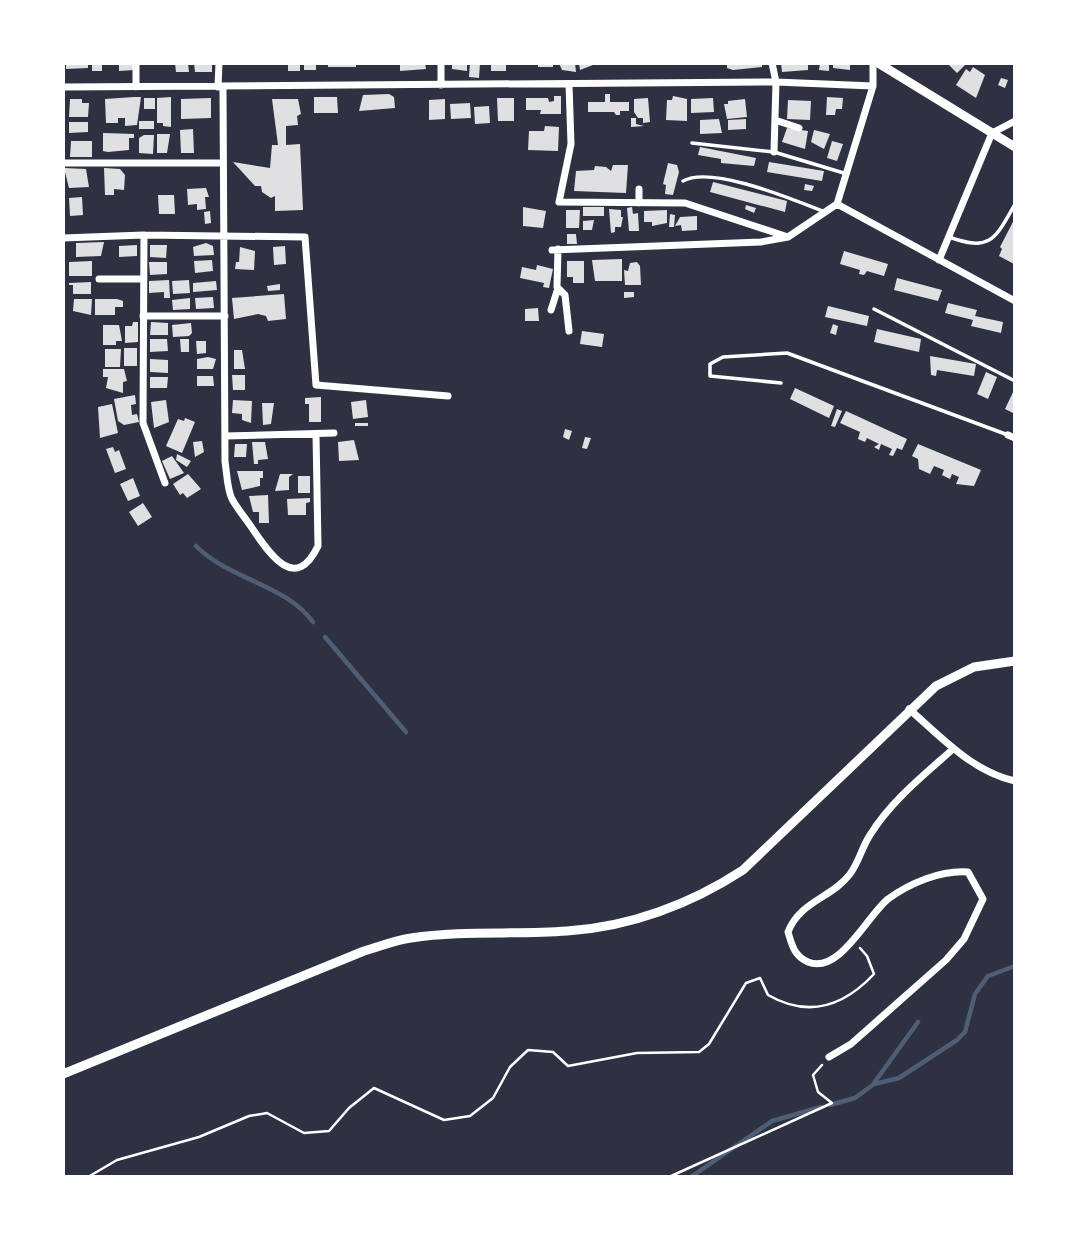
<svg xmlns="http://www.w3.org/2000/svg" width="1078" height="1240" font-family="'Exo 2',sans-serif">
<rect width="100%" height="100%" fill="#2d3142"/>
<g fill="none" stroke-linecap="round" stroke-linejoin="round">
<path stroke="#4f5d75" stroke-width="4.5" d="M196,546c34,34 89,38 117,76
M325,637l81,95
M874,1083l44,-61
M830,1105l25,-7 19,-14 25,-6 58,-38 8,-8 10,-38 13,-18 27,-10
M691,1177l81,-56 49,-14"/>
</g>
<path fill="#e0e0e3" d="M66,63h22v5l-22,1z
M92,63h10v8h-10z
M119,63h14l1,7 -15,1z
M175,63h13l1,9h-13z
M194,63h18v9h-17z
M288,63h12v8h-12z
M304,63h12v7h-12z
M328,63h28v4h-28z
M400,63h25l1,6 -26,2z
M452,63h15v8l-15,-2z
M470,63h10l-1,15 -10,-1z
M491,63h15v8h-15z
M538,63h15v4h-15z
M559,63h16l1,9 -14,-2z
M579,63h14v2l-13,5z
M727,63h35v4l-29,3 -6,-2z
M781,63h27v7l-26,2z
M820,63h9v8l-10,-1z
M833,63h17v7l-17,-2z
M947,63h18l1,1 -9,9z
M973,67l12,8 -9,23 -20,-13 10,-16 4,3z
M1001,78l7,2 -3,8 -7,-3z
M389,94l5,3 1,11 -36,3 4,-16z
M605,94h5v8h19v9h-9v4h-4l-2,-3h-26v-10h17z
M554,96h7v18h-21l1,-4h-15v-12h22l1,4 5,-1z
M673,96l14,3v22l-21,-1 1,-20h5z
M134,97h7l-4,28 -12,1v-8h-7v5h-12l-1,-24z
M171,97v30l-8,-1v-3h-6v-25z
M314,97h23l1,16h-24z
M827,97l16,1 -1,11h-6l-1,6h-9z
M144,98h11v11h-11z
M211,98v20l-30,1v-20z
M497,98h17v23h-16z
M648,98l2,24 -7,1v-5h-5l-4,-6v-13z
M713,98l1,14 -23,1v-14z
M70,99h12v4h7l-1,14h-19z
M272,99h26l3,15 -4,2 1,9 -12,1v19l14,-1 3,66 -28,1v-15l-4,2 -9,-6 -1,-6h-6l-22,-24 37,6 2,-23h6z
M445,99v20l-16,1v-20z
M745,99l2,18 -20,2 -3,-15h4v-3z
M788,100l23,1 -1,19 -23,-1z
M470,103l1,15 -20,1 -1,-15z
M489,106l1,17 -15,1 -1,-17z
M631,118h5v6l8,2 -13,1z
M719,119l3,14 -22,1v-14z
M746,119v10l-18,1v-10z
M139,121h15v8h-15z
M69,122h19v10l-19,1z
M545,126l14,1 -1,24 -30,-1 1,-19h15z
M787,128l21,3 -3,18 -23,-7z
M193,129l1,24h-13l-1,-23z
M814,130l16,4 -6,15 -13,-7z
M103,133l31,1v4h-5v12l-21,2 -5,-1z
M157,134h13l-3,19h-10z
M144,135h10l-1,19 -14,-1v-15z
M71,141h21v16h-22z
M832,141l11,3 -6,17 -10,-3z
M700,147l56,11 -2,8 -33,-3v-4l-23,-4z
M769,162l55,9 -2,10 -55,-9z
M668,163l9,2 2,7 -6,23 -8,-1 1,-9 -3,-1z
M613,165h15l-2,28 -52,-2 2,-20 18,-1 1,-4 11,1 5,4z
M64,168l22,1 3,18 -20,1z
M104,168l16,1 5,6 -1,15 -10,-1v6h-9z
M713,182l74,19 -2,11 -75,-20z
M805,184l9,2 -2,5 -8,-1z
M206,188l3,9h-4l1,12 -9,1v-6l-9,1 -1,-16z
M158,195h16l1,19h-16z
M82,197l1,18 -13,1 -1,-18z
M746,205l10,3 -2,5 -9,-4z
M523,207l23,4 -3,17 -20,-2z
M583,207h21v9h-21z
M632,207l1,7 5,-1 1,18h-10l-2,-23z
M609,209l12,1v7h2l-2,10h-6v5l-4,1z
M566,210h14l-1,18h-13z
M667,210v13l-15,3v-4h-8v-11z
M210,211l1,12 -6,1 -1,-12z
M670,214l5,1 -1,12h-5z
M697,216v14l-15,1 -1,-6 -6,1 5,-9z
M1015,218v43l-1,3 -15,-8 3,-7 -2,-2z
M594,220l-2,10h-9v-9z
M567,234h9l1,10h-10z
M104,242l-3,14 -25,1v-14z
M206,243l7,3 1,9 -20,1 -1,-9z
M137,245v11l-18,1v-11z
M150,245h17l-1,13 -16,-1z
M285,246l1,18 -12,1 -1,-18z
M240,247l15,4 -1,19 -19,-1 1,-7h3z
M844,251l44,13 -4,12 -17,-5 -3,4 -5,-1 1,-4 -20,-6z
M622,259v22h-27l-3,-21z
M212,260l1,11 -18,2 -1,-12z
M92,261v15h-23v-14z
M567,261h17v22h-11v-6h-6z
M149,262h18v12l-17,1z
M637,262l3,4 1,19h-16l-1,-15 4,1 2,-8z
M537,265l16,4 -4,19 -6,-1 1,-4 -24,-5 2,-11 14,3z
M897,278l45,12 -4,11 -44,-11z
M169,280l1,18h-6v-6l-15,1v-12z
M189,280l1,13 -17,1 -1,-13z
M216,281l1,9 -24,2v-9z
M91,282v12h-18v-9h-4v-2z
M280,284v6l-12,1 -1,-5z
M624,292h10v5l-10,1z
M284,294l2,25 -18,2 -2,-5 -8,-2 -24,5 -2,-21z
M213,297l1,11 -18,1 -1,-11z
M190,298v11l-17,1 -1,-10z
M74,299h18l-1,16 -18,-4z
M95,299h22l6,2v6h-8v8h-20z
M948,303l29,7 -2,6 28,6 -2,11 -30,-7 2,-6 -28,-7z
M828,306l41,10 -2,10 -42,-9z
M538,308l1,13h-14v-12z
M133,322h5v20l-13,1v-17h7z
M151,322l17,1v12h-18z
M191,323l1,10 -3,3 -16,1 -1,-12z
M833,324l5,2 -2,9 -6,-2z
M103,325h16l3,16h-6v4h-13z
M877,329l44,10 -2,13 -45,-10z
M582,331l22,3 -2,13 -22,-3z
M150,339h17l1,12 -18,1z
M180,339h9v13h-8z
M196,341h10v12l-9,1z
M124,348h13v18h-13z
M105,349h16l-1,18h-15z
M234,350h8l3,19h-11z
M930,356l46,8 -2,12 -37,-6 -1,6 -5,-1z
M208,357l8,2 -3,10h-16v-10z
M150,359l18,1v13l-18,-1z
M103,369h21l3,12 -4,1v11l-17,-5 2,-11h-5z
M986,372l11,5 -9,22 -11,-5z
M232,375h13v15h-12z
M197,376h16l1,10h-17z
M150,377h18l-1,11h-17z
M795,388l39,18 -5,12 -39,-19z
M1015,388v26l-10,-5z
M135,395l1,9 -5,1 1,10 5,-1 2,8 -15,3 -6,-4 -4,-22z
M321,397v25h-12v-18h-4v-6z
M166,400l3,22 -15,6 -3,-26z
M233,400l19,1 -1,22 -9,-3v-6l-10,-1z
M366,400l2,17 -15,2 -2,-17z
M262,403h12l-3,21 -8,1z
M112,404l6,29 -18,5 -2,-31z
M837,409l5,2 -7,16 -4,-1z
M846,411l61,28 -5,11 -5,-2 -4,8 -4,-1 3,-6 -11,-5 -2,6 -5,-3 5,-3 -12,-6 -2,4 -7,-3 2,-7 -20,-9z
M185,418l10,4 -13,31 -16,-7 12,-27 6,2z
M355,423h13v3h-13z
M565,429l7,2 -3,9 -6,-3z
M585,437l6,1 -4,11 -5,-1z
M354,440l5,20 -20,1 -1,-19z
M202,441l2,11 -9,5 -2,-15z
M252,442h13l3,17 -10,1v4h-4z
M235,444h12l-1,13h-12z
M918,444l63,26 -7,16 -18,-2 3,-7 -7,-3 -2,5 -8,-4 2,-5 -10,-4 -4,8 -11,-5 -1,-10 -6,-3z
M113,447l2,5 4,-2 7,19 -11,4 -9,-24z
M177,454l14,7 -4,6 -11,-7z
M172,456l12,17 -14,6 -8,-18z
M237,471h26v7h-3v8l-18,4z
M188,474l13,15 -14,9 -4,-5 -3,2 -7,-11z
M280,474h13l-4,3v13l-14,1z
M298,476h12v17h-12z
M133,478l7,18 -12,5 -8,-17z
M268,495l1,28h-10v-11h-6l-4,-16z
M310,498v4l-4,1v12h-18l-1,-16z
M143,503l9,14 -14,9 -9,-14z"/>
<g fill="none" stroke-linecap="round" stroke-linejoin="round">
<path stroke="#fff" stroke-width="2.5" d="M88,1177l29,-17 82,-23 50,-21 18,-3 37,20 25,-2 20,-23 25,-20 70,32 26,-4 23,-18 17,-31 18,-17 25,2 15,14 69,-13 62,-1 10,-8 37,-61 14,-5 8,17c40,23 75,12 106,-21l-7,-18 -7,-8
M669,1177l163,-74 -14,-11 -5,-17 9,-10"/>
<path stroke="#fff" stroke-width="3.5" d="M692,143l82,9 73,22
M683,181c29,-16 111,19 142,31
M949,237c42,15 46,2 66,-33
M874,309l141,72
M781,383l-71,-7v-12l13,-7 64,-4 221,82"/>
<path stroke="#fff" stroke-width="7" d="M136,63v24
M441,63v22
M772,63l4,19 -2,70
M569,84l2,60 -12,58 126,1 103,34
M63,87l713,-5 97,4
M218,87l1,-24
M223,87l2,375c2,11 2,27 7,37 6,11 15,21 22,32 17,25 42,61 64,15l-2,-112
M775,120l24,8
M63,163h160
M639,189v14
M837,204l178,97
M63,238l81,-3
M558,249l-1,38 8,8 4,36
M552,250l209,-8 27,-5 49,-33 36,-118v-23
M939,260l53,-127 23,-12
M99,279h44
M551,310l7,-22
M143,316h82
M1008,435l7,3
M225,436l109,-3
M165,483l-22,-60 1,-188 161,2 11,148 132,11
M909,709c32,28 64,63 106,72
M829,1057l22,-13 95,-84 18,-21 19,-40 -15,-27c-27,-2 -58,11 -80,27 -21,17 -49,76 -80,63 -14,-6 -16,-17 -20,-30 12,-31 44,-34 62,-58 9,-12 12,-27 20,-39 21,-34 54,-60 83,-86"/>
<path stroke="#fff" stroke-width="9" d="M878,63l137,84
M63,1074l301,-123c15,-4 31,-11 47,-13 52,-8 104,-3 156,-7 63,-4 124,-27 176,-61l193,-184 38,-19 41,-6"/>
</g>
<rect width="1078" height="1240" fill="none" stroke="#ffffff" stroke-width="130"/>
</svg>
